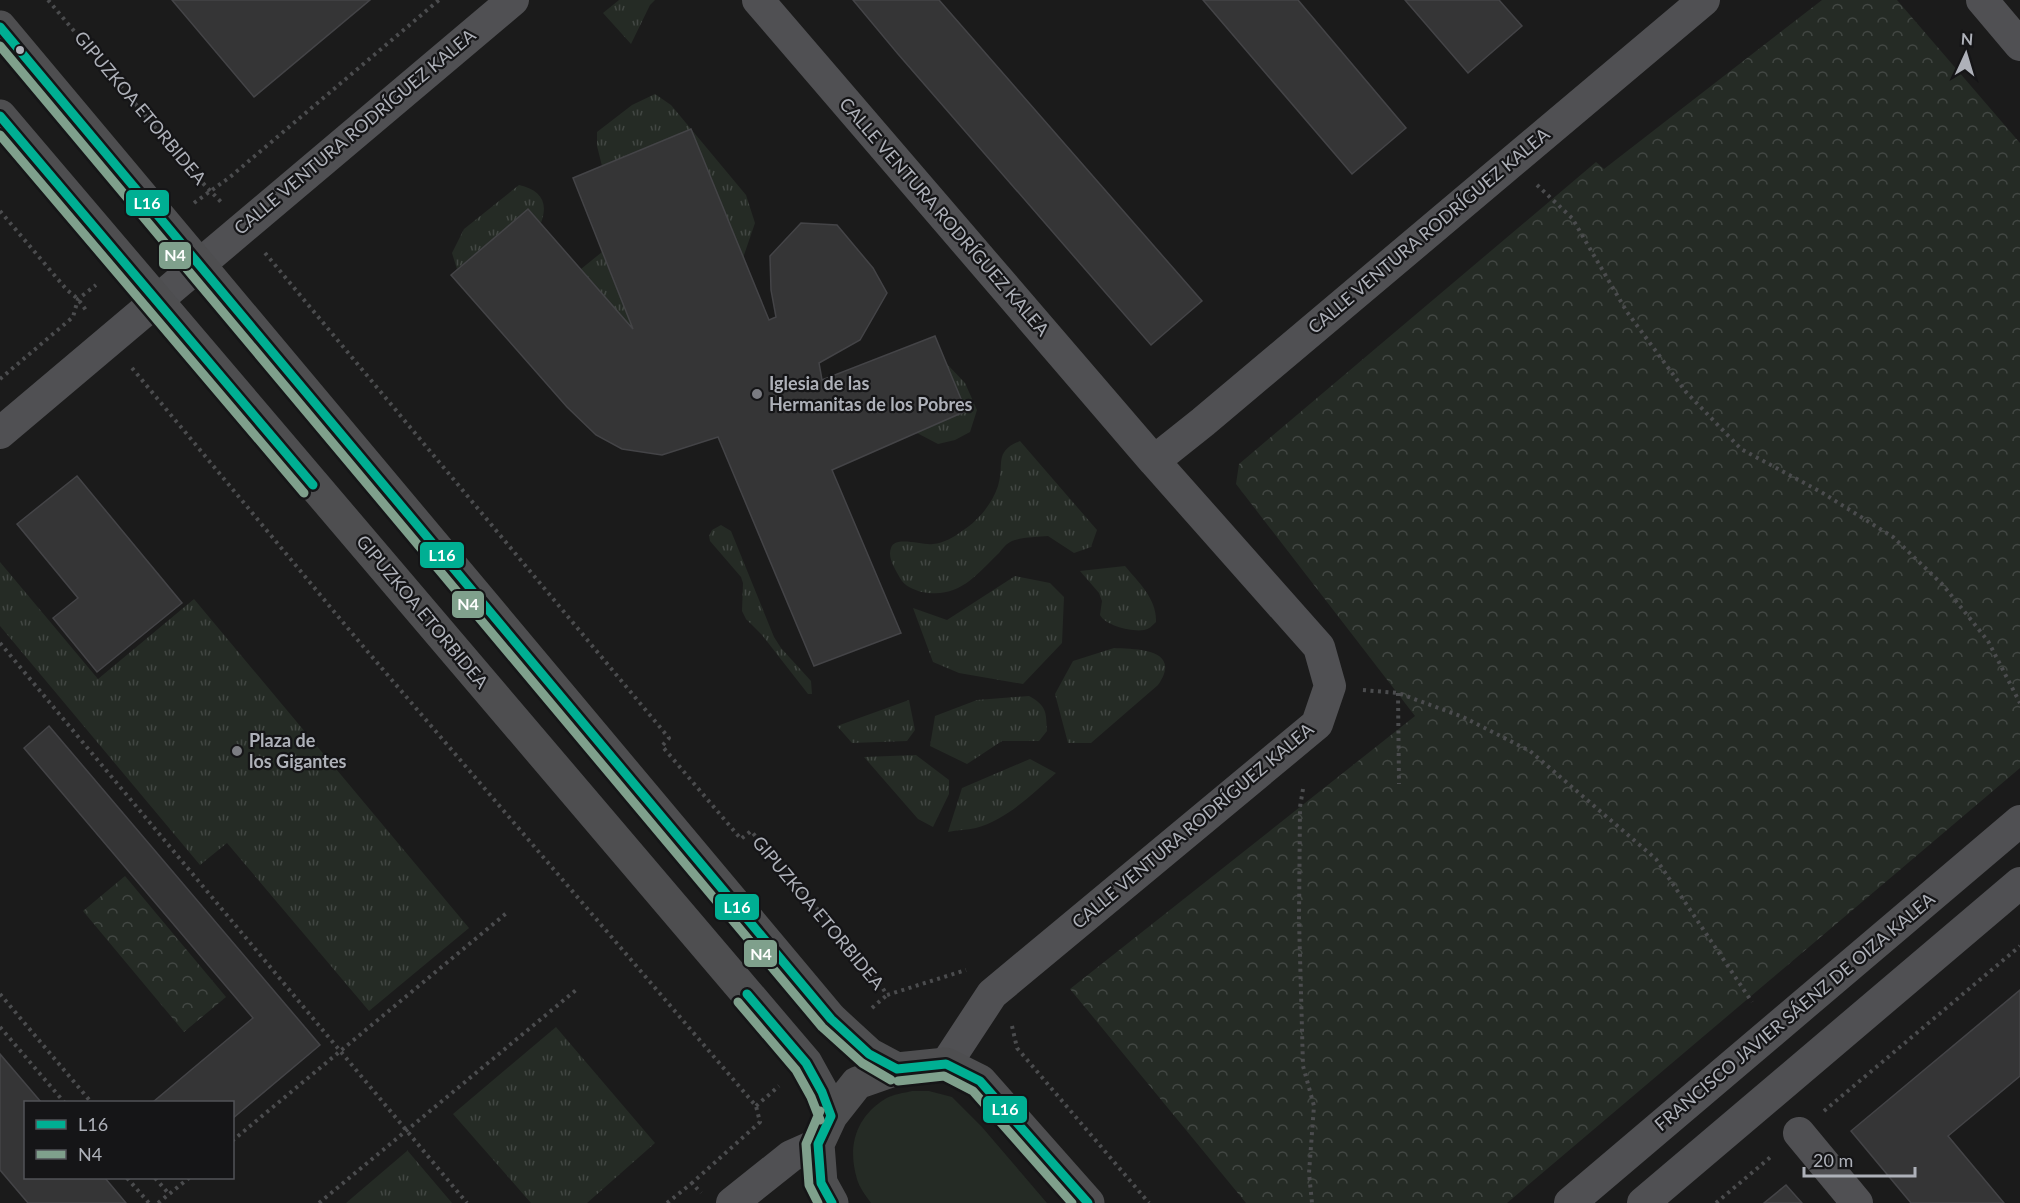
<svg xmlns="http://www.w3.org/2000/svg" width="2020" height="1203" font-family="Lato,sans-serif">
<defs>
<pattern id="grass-tufts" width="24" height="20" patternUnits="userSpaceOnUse" patternTransform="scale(1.5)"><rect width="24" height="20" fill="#252b25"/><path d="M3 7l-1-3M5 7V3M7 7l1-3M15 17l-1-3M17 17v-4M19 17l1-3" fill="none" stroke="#424743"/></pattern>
<pattern id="park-crowns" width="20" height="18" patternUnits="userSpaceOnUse" patternTransform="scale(1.5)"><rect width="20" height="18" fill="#252b25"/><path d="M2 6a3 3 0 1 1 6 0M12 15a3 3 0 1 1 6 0" fill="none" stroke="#424743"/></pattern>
</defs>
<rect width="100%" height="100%" fill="#1b1b1b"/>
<path fill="url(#grass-tufts)" d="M619,0h36l-5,5 -19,39 -28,-31z
M655,94l16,11 75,90 9,28 -12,35 -52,-128 -89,36 -5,-20v-14l35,-27z
M519,185c21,5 30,16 22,38l-13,-14 -71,60 -5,-16 12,-24z
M602,252l31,77 -52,-60z
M946,363l19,20 12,27 -7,22 -15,8 -17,4 -21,-11 49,-22z
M1020,441l77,89 -6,17 -17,6 -26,-17c-11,1 -25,1 -36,5 -5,2 -10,8 -13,12 -24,23 -40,46 -77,39 -8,-2 -18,-6 -22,-14 -4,-8 -13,-20 -9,-30 4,-13 32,-2 42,-4 11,-1 21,-7 29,-13 16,-10 30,-27 36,-45 7,-22 -5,-34 22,-45z
M721,525l10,6 43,106 7,11 30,33 1,13h-4l-46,-59 -16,-16 -4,-8 1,-28 -2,-6 -31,-36 -1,-5 3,-6z
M0,562l98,117 96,-80 275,329 -100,83 -142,-168 -27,22 -200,-239z
M1125,566c14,17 32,33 31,56 -4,4 -7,7 -12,8 -12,2 -38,-4 -44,-15l2,-14 -3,-8 -19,-22z
M1015,576l35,7 14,14 -2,46 -39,41 -64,-11 -26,-11 -20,-54 34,12z
M1114,648c23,1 69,1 44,37l-67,58h-23l-13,-49 18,-33z
M1029,696c18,10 17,16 18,35l-8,10h-37l-35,23 -37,-18 5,-30 42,-16z
M909,700l6,30 -8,11 -55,2 -15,-17z
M916,755l33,25v14l-16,33 -15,-8 -54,-62z
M1030,759l26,14c-23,20 -49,47 -80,55 -9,2 -19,2 -28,4l14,-44z
M556,1027l99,116 -68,60h-56l-78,-89z
M407,1150l45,53h-106l61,-52z"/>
<path fill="url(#park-crowns)" d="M1822,0h75l123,143v625l-513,435h-261l-176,-214 345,-273 -179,-232 3,-20 357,-302 8,7z
M125,876l101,121 -42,35 -101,-121z"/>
<path fill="#252b25" d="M912,1091h17l23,6 30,30 65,76h-176c-5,-7 -12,-16 -14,-24 -10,-33 -1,-62 28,-80 8,-5 19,-6 27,-8z"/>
<path fill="#353536" stroke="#444447" stroke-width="1.5" d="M172,0h198l-116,97z
M853,0h86l263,301 -51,44 -253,-291z
M1203,0h95l108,128 -54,46z
M1405,0h94l23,26 -54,47z
M691,129l78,191 7,-3 -5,-27 -1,-34 31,-33 36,2 36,43 14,25 -27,47 -41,23 3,17 113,-44 31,75 -134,59 69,163 -87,33 -96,-229 -56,18 -40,-6 -26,-14 -29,-28 -116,-132 77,-66 105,120 -60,-151z
M77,476l105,127 -85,69 -44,-54 25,-20 -61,-74z
M49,726l271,319 -88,74v-17h-79l100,-84 -229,-270z
M2020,990v86l-72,60 56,67h-93l-60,-72z
M0,1054l41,48h-15v76h79l21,25h-98l-28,-33z
M1786,1185l16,18h-38z"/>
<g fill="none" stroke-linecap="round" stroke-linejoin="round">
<path stroke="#4b4c4e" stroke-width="4" stroke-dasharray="3 4.5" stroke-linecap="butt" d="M48,0l148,176 25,26
M1537,185l35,33 55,94 59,80 55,57 80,43 72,45 50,48 45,56 32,62
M194,203l36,-26 209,-177
M0,211l67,79 11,9 10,14
M265,253l404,485 -7,8 79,93 10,-8 126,148 10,16 79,-25
M132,368l224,270 400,468 4,16 -68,61 9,10
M0,379l73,-62 5,-18 18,-14
M0,643l467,560
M1363,690l35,3 65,24 67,34 126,108 96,143
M1398,693l1,91
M1303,789l-3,18 -1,113 4,146 11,40 -5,67 3,30
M0,994l91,108
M872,1008l15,-13
M1012,1026l5,22 132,155
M0,1027l64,75
M756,1106l23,-20
M1824,1111l196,-165
M232,1141l277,-230
M127,1178l22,25
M155,1178l14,16
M158,1203l31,-25
M319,1203l257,-213
M667,1203l25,-20
M1716,1203l57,-48"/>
<path stroke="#505053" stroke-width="32" d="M758,0l396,461
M1982,0l38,45
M0,433l513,-433
M946,1064l46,-70 325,-270 13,-38 -11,-39 -165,-186 49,-39 501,-422
M1799,1133l58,70
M732,1203l59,-47 27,-12
M1570,1203l450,-382
M1643,1203l377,-320"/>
<path stroke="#4e4e50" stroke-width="33" d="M0,27l831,992 38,35 28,15
M0,116l806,947 16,29 9,24
M832,1203l-11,-20 -3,-39 13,-28 26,-33 40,-14 49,-5 34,17 108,122"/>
<defs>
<path id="bus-1" d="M0,27l831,992 38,35 28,15
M0,116l313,369
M747,994l59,69 16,29 9,24
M897,1069l49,-5 34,17 108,122
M831,1116l-13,28 3,39 11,20"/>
<path id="bus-2" d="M0,46l822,981 40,36 29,17
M0,135l304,358
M738,1002l58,68 15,27 9,23
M898,1081l46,-5 29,15 99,112
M818,1203l-9,-18 -3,-41 14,-33"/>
</defs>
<use href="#bus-1" stroke="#151517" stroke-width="14"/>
<use href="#bus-2" stroke="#151517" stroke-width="14"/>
<use href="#bus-1" stroke="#00af93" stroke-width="9"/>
<use href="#bus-2" stroke="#7fa08c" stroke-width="9"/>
</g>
<circle fill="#aeb1b9" stroke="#151517" stroke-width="2" cx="20" cy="50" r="5"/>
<g fill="#7b7c82" stroke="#151517" stroke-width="2">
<circle cx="757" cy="394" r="6"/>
<circle cx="237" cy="751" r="6"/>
</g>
<g text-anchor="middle" stroke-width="4.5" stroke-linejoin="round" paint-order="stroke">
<g font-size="18" fill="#aeb1b9" stroke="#151517">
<text transform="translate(140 108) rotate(50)" y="6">GIPUZKOA ETORBIDEA</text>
<text transform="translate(355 132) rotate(-40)" y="6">CALLE VENTURA RODRÍGUEZ KALEA</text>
<text transform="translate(944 217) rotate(49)" y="6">CALLE VENTURA RODRÍGUEZ KALEA</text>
<text transform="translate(1429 231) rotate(-40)" y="6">CALLE VENTURA RODRÍGUEZ KALEA</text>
<text transform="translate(422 612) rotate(50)" y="6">GIPUZKOA ETORBIDEA</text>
<text transform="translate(1193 826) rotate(-40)" y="6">CALLE VENTURA RODRÍGUEZ KALEA</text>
<text transform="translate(818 913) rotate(50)" y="6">GIPUZKOA ETORBIDEA</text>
<text transform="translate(1795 1012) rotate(-40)" y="6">FRANCISCO JAVIER SÁENZ DE OIZA KALEA</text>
</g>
<g font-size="18" font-weight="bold" fill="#aeb1b9" stroke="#151517" text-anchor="start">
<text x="769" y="390">Iglesia de las<tspan x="769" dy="21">Hermanitas de los Pobres</tspan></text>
<text x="249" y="747">Plaza de<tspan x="249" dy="21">los Gigantes</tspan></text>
</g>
</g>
<g stroke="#151517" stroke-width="2">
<rect x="125" y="189" width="45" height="28" rx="6" fill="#00af93"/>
<rect x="158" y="241" width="34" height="29" rx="6" fill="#7fa08c"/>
<rect x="419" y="541" width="46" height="28" rx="6" fill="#00af93"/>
<rect x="451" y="590" width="34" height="29" rx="6" fill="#7fa08c"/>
<rect x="714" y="893" width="46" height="28" rx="6" fill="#00af93"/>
<rect x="743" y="939" width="35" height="29" rx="6" fill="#7fa08c"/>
<rect x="982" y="1095" width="46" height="29" rx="6" fill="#00af93"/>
</g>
<g font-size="16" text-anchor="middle" font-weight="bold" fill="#fff">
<text x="147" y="209">L16</text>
<text x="175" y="261">N4</text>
<text x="442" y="561">L16</text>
<text x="468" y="610">N4</text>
<text x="737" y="913">L16</text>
<text x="761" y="960">N4</text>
<text x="1005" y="1115">L16</text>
</g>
<rect x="24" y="1101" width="210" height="78" fill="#151517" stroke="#525358" stroke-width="1.5"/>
<rect x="36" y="1120" width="30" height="9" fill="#00af93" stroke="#525358" stroke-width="1.5"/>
<text x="78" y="1131" font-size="18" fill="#aeb1b9">L16</text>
<rect x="36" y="1150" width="30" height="9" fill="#7fa08c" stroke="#525358" stroke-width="1.5"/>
<text x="78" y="1161" font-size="18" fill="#aeb1b9">N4</text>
<g transform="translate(1966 54) rotate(4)" stroke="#151517" stroke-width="4.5" paint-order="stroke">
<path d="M0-4.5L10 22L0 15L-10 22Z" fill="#aeb1b9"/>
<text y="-9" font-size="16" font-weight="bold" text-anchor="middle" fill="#aeb1b9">N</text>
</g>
<path d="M1804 1167v9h111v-9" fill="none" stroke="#aeb1b9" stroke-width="3"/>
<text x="1813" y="1167" font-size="18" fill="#aeb1b9" stroke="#151517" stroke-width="4.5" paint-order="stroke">20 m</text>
</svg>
